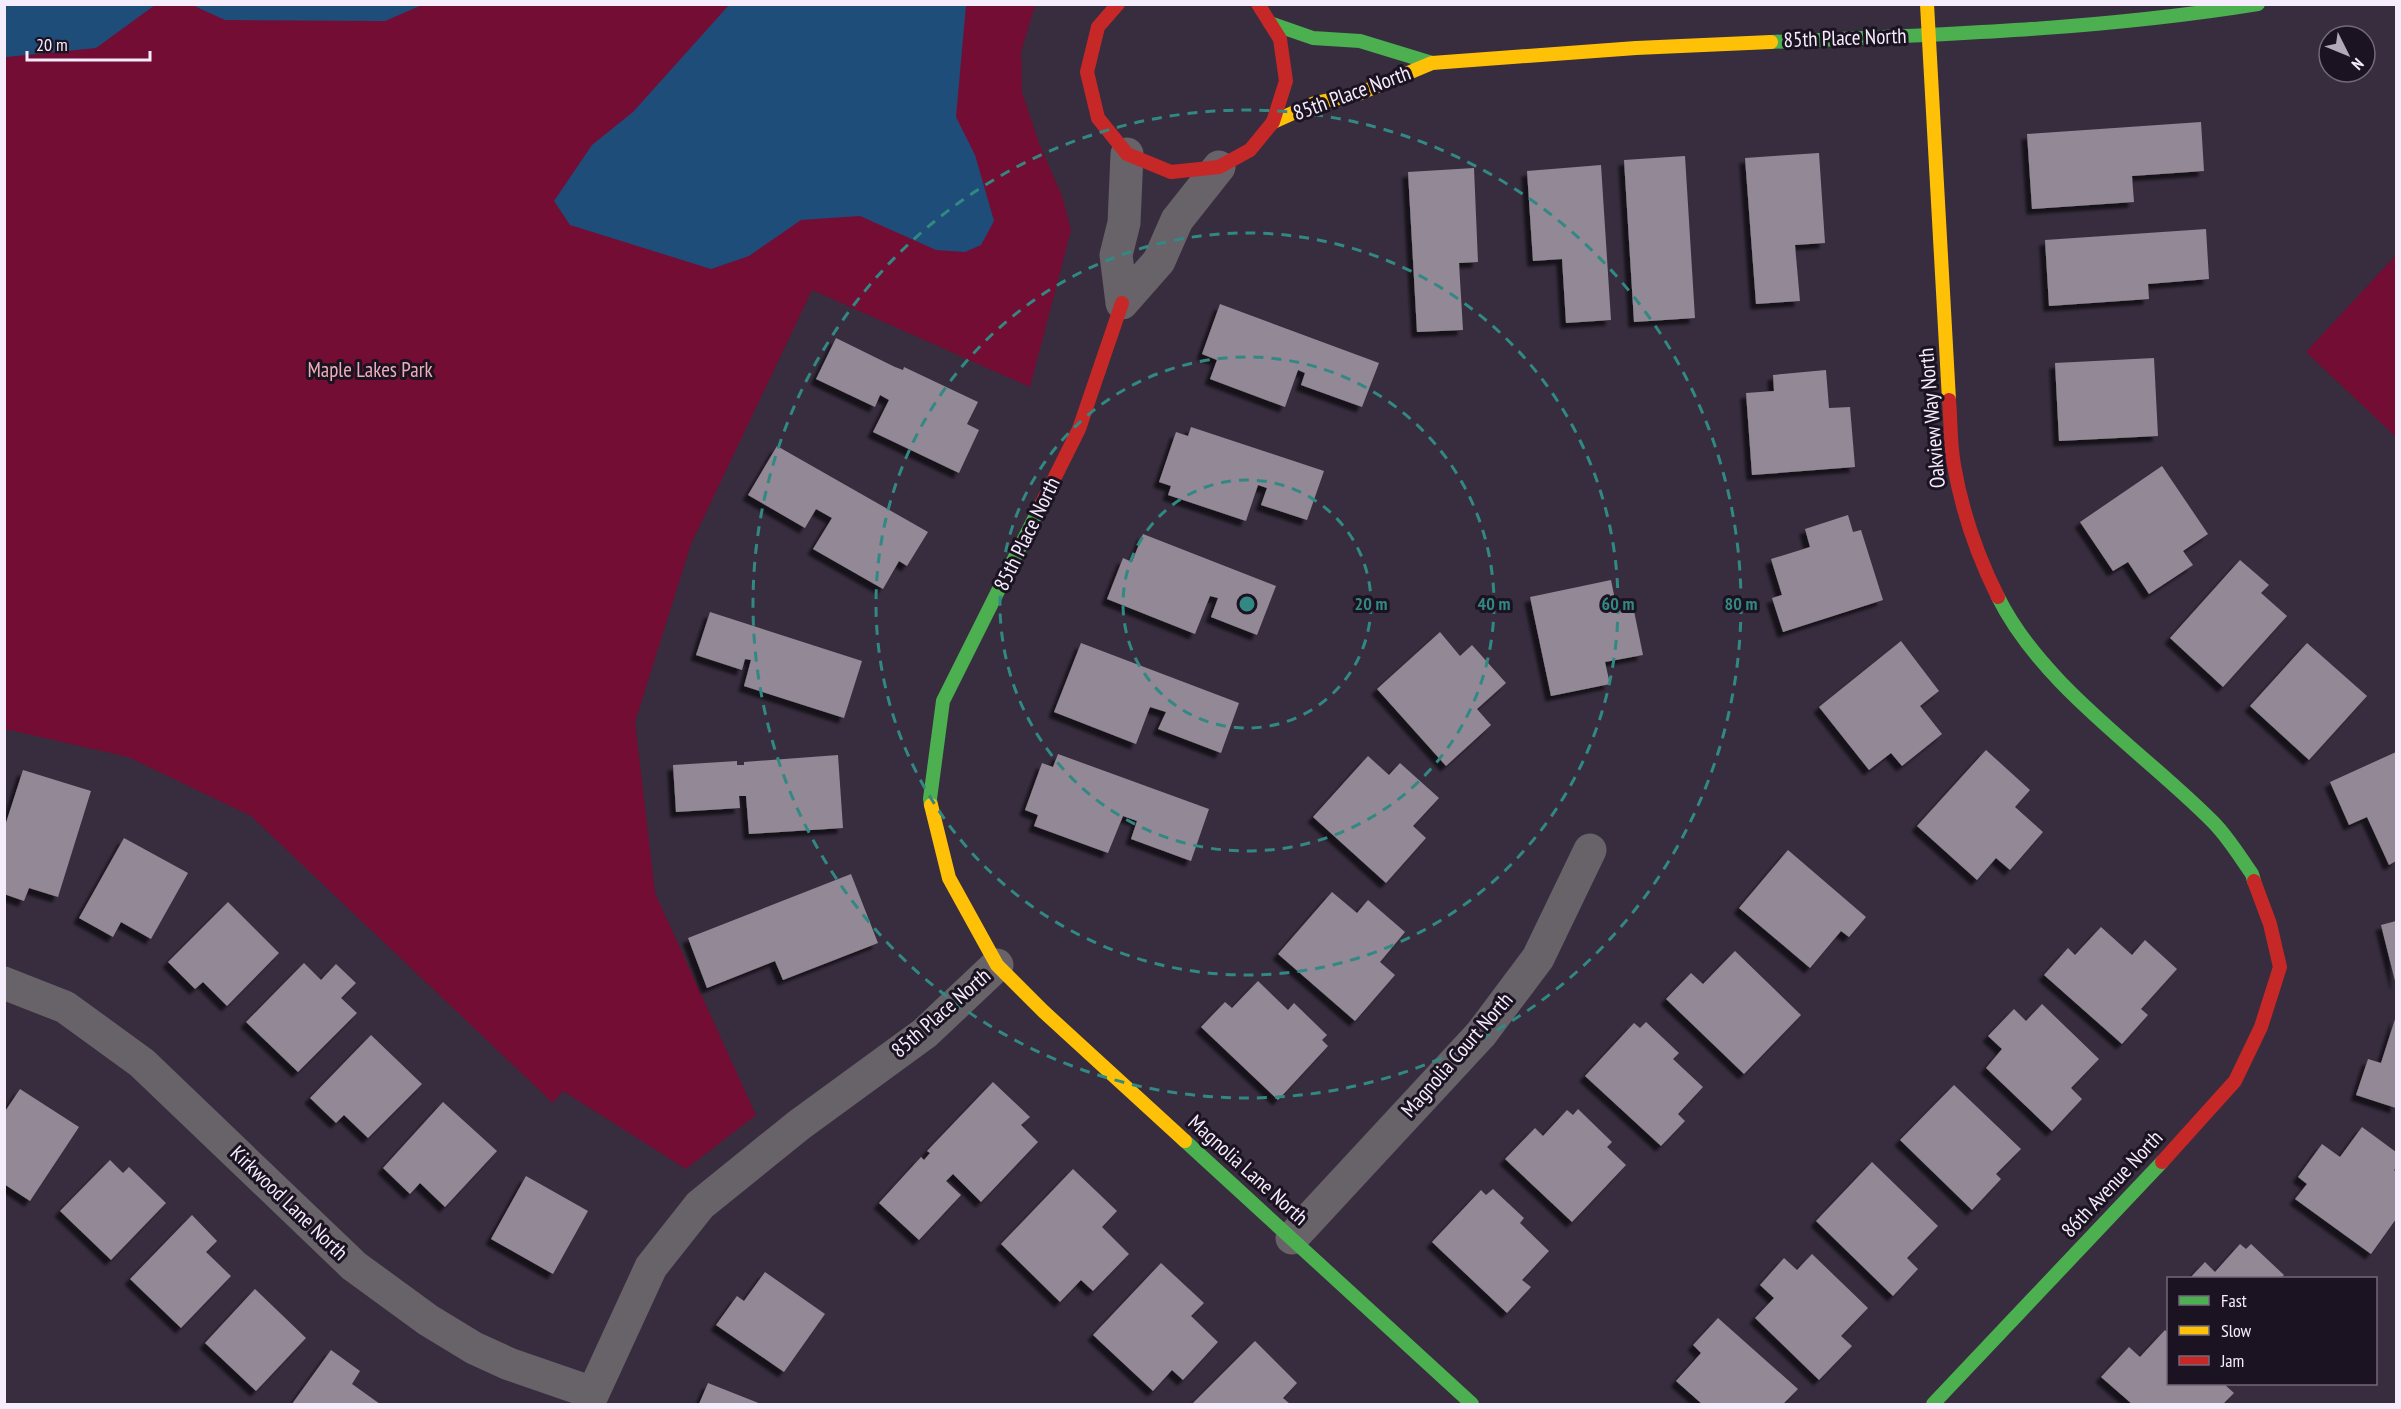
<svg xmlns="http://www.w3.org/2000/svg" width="2401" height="1409" font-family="'PT Sans Narrow',sans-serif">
<defs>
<filter id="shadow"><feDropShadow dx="-5.5" dy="5.5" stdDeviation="1.5" flood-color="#0009"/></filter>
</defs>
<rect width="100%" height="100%" fill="#372d3e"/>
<path fill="#740d33" d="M5,5h1030l-14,47 1,40 17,51 23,53 9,34 -41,157 -218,-97 -121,254 -56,178 20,171 101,222 -70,54 -123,-78 -10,12 -302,-287 -123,-59 -123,-28z
M2396,255v182l-90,-85z"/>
<path fill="#1e4d79" d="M5,4h150v1l-59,43 -90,9 -2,-1z
M192,5h230l-37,16 -160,-1z
M729,5h237l-10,112 19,38 19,66 -13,24 -16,7 -29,-2 -76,-34 -59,4 -52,36 -38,13 -141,-44 -16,-24 38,-56 41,-33z"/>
<path fill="#938895" filter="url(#shadow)" d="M2201,122l3,49 -72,5 2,26 -102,7 -5,-75z
M1819,153l6,90 -30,2 5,56 -44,3 -11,-146z
M1685,156l10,162 -61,4 -10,-162z
M1601,165l10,155 -45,3 -4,-64 -29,2 -6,-90z
M1474,168l4,94 -19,1 4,67 -46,2 -9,-160z
M2206,229l3,50 -61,5 1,15 -100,7 -4,-66z
M1220,304l159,59 -17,44 -61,-22 4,-12 -7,-3 -13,37 -75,-28 7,-19 -15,-6z
M836,338l59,29 8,3 1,-3 74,35 -11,22 12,6 -20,43 -86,-41 16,-32 -9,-5 -5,12 -59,-28z
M2154,358l4,78 -99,5 -4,-78z
M1826,370l3,38 21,-1 5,60 -103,8 -6,-82 28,-2 -1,-16z
M1191,427l133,44 -17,49 -46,-15 6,-17 -9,-3 -12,36 -78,-26 3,-9 -12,-4 17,-50 12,4z
M777,446l151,86 -21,34 -8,-5 -16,28 -70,-40 19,-31 -16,-9 -11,19 -57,-33z
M2162,466l46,68 -25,17 10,14 -44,29 -21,-32 -15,9 -33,-49z
M1848,515l5,17 8,-2 22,70 -100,32 -11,-34 10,-3 -11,-36 39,-12 -5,-18z
M1143,534l133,52 -19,49 -46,-18 7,-19 -8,-2 -15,38 -88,-35 16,-41 9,4z
M2240,560l29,25 -8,8 26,23 -64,71 -53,-49z
M1611,580l6,30 16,-4 10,49 -38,7 5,22 -59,12 -21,-99z
M710,612l152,49 -18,57 -100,-32 7,-26 -6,-1 -3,11 -46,-15z
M1440,632l20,24 12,-11 34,38 -29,26 14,16 -45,41 -69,-77z
M1901,641l38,50 -19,15 22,28 -40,32 -11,-13 -22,17 -50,-63z
M1081,643l158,60 -18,50 -63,-24 8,-17 -16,-5 -14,37 -82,-32z
M2307,643l60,53 -58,64 -59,-54z
M1986,750l44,40 -15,17 28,25 -33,38 -14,-12 -19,22 -60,-54z
M2396,752v109l-7,4 -22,-48 -18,8 -19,-43z
M1058,754l151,55 -18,52 -60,-22 6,-18 -14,-5 -15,37 -74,-27 4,-11 -13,-5 17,-47 11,4z
M838,755l5,73 -94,6 -3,-38h-7l1,12 -64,4 -3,-47 64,-4v4h7v-3z
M1368,756l21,19 11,-12 39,35 -26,28 13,12 -40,45 -73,-66z
M23,770l68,21 -33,106 -29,-9 -5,13 -20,-7v-65z
M124,838l64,35 -37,66 -30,-17 -8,15 -34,-19z
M1788,850l78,67 -17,20 -8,-6 -31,37 -71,-60z
M851,874l27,69 -95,37 -8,-19 -68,27 -19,-50z
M1332,892l25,21 11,-13 37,32 -25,30 15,13 -40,46 -77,-67z
M228,902l51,51 -52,53 -24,-24 -8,7 -27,-27z
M2396,921v64l-15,-60z
M2101,927l31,28 13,-15 32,29 -36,40 7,6 -26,29 -78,-69 24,-27 7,7z
M1735,951l66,64 -57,59 -78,-75 25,-26 12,11z
M304,963l17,17 15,-16 20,19 -15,15 16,15 -59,59 -52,-50z
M1258,981l30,29 6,-7 33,32 -5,5 6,6 -50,54 -77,-73 24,-25 7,6z
M2042,1004l57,55 -28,29 11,11 -30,32 -66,-63 16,-19 -14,-13 26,-27 12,12z
M2396,1016v92l-40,-13 12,-36 13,4z
M1646,1022l33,31 -6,6 30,28 -25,27 7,7 -24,25 -76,-70 49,-53 6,5z
M371,1035l51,49 -54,54 -24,-23 -8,8 -26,-25z
M993,1082l37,35 -9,8 17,17 -57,60 -28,-28 -7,7 15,14 -42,45 -40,-37 42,-46 3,3 6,-7 -3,-2z
M1954,1085l67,64 -25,25 5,5 -29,31 -72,-70z
M20,1089l59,38 -49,74 -26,-17v-71z
M443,1102l54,49 -52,56 -25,-24 -10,11 -27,-26z
M1578,1109l34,33 -5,5 19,18 -54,57 -67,-63 30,-31 8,8 24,-26 6,5z
M2362,1127l34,25v16l-2,2 2,2v47l-25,35 -76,-55 12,-15 -9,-7 24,-33 18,13z
M110,1160l13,13 6,-6 37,36 -55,57 -51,-49z
M1872,1162l66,64 -31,32 11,11 -25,27 -77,-75z
M1073,1169l44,42 -15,16 27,27 -36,37 -12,-11 -21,22 -59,-58z
M526,1176l62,35 -35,63 -62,-35z
M1493,1189l31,29 -4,5 29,28 -27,29 9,7 -24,26 -75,-71 49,-52 5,5z
M192,1215l25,26 -11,11 25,24 -50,52 -51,-49z
M2240,1244l6,5 5,-5 33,31 -3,3h-91l15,-16 10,10z
M1812,1254l56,54 -27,28 11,10 -33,34 -64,-62 19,-20 -14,-13 24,-27 13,12z
M1161,1263l43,40 -13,13 27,26 -35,38 -11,-10 -19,21 -60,-56z
M765,1272l60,42 -41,58 -68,-47 21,-29 7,5z
M255,1289l51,49 -50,53 -51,-48z
M1718,1318l80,71 -15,15h-81l-26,-23 25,-28 -8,-8z
M2165,1330l3,3v51h56l10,9 -11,11h-91l-31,-27 28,-30 11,10z
M1255,1341l42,42 -14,15 7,6h-98z
M331,1350l29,21 -8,13 28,20h-88z
M708,1383l53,21h-62z"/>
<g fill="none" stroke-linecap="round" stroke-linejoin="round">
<path stroke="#676369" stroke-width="33" d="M1127,154l-3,69 -8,32 6,48 37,-42 18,-41 42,-53
M4,983l61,24 77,56 212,203 74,54 46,28 35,16 84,29
M1292,1238l189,-204 57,-76 52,-108
M588,1404l63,-137 49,-62 99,-80 126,-92 72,-68"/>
<path stroke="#4caf50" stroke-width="14" d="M1270,23l43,15 47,3 72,22
M1771,42c162,-7 326,-12 487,-38
M1998,597c44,89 146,155 215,225 15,15 27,35 39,52l2,7
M931,805l-1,-6 13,-98 99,-198
M1185,1141l287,263
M1933,1404l229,-242"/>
<path stroke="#ffc107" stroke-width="14" d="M1927,4l22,396
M1273,122l42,-19 43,-9 74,-31 204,-15 135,-6
M931,805l18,73 48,87 46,46 142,130"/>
<path stroke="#c62828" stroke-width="14" d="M1118,4l-20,23 -11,45 11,46 29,36 44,18 48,-5 31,-17 23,-28 13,-41 -6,-42 -22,-35
M1949,400c2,22 1,44 5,65 8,47 23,90 44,132
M1042,503l37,-74 43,-126
M2162,1162l73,-81 26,-54 19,-60 -10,-43 -16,-43"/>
</g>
<g fill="none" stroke="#328883" stroke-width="3" stroke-dasharray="10 8">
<circle cx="1247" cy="604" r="124"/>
<circle cx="1247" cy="604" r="247"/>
<circle cx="1247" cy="604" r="371"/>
<circle cx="1247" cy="604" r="494"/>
</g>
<g text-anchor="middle" stroke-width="6" stroke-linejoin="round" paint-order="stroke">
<g font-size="21" fill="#f5ecfc" stroke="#1b1321">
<text transform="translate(1845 38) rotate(-2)" y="7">85th Place North</text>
<text transform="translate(1352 93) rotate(-20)" y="7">85th Place North</text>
<text transform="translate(1932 418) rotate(-95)" y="7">Oakview Way North</text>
<text transform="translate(1027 534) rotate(-64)" y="7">85th Place North</text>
<text transform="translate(941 1013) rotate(-41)" y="7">85th Place North</text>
<text transform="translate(1457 1055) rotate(-49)" y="7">Magnolia Court North</text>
<text transform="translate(1248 1170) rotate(42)" y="7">Magnolia Lane North</text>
<text transform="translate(2112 1184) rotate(-47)" y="7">86th Avenue North</text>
<text transform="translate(289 1203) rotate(44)" y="7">Kirkwood Lane North</text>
</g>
<g font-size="21" fill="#edadb6" stroke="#1b1321">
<text x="370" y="377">Maple Lakes Park</text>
</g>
</g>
<circle cx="1247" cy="604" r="9" fill="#328883" stroke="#1b1321" stroke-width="3"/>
<g font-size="18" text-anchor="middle" font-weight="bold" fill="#328883" stroke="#1b1321" stroke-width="6" stroke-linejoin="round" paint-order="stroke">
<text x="1371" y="610">20 m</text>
<text x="1494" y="610">40 m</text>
<text x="1618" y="610">60 m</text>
<text x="1741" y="610">80 m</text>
</g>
<rect width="2401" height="1409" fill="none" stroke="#f5ecfc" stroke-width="12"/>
<rect x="2167" y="1277" width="210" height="108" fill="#1b1321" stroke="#726a79" stroke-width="1.5"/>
<rect x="2179" y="1296" width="30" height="9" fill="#4caf50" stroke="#726a79" stroke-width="1.5"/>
<text x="2221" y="1307" font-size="18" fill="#f5ecfc">Fast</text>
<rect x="2179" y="1326" width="30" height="9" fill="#ffc107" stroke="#726a79" stroke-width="1.5"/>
<text x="2221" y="1337" font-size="18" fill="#f5ecfc">Slow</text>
<rect x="2179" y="1356" width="30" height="9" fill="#c62828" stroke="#726a79" stroke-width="1.5"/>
<text x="2221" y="1367" font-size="18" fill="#f5ecfc">Jam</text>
<g transform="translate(2347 54) rotate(133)"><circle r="28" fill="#1b1321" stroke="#726a79" stroke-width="1.5"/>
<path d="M0-4.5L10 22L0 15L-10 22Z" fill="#b2a9ba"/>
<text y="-9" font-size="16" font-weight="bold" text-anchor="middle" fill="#f5ecfc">N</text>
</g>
<path d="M27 51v9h123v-9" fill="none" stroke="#f5ecfc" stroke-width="3"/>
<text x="36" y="51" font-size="18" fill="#f5ecfc" stroke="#1b1321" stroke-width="4.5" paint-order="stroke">20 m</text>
</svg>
